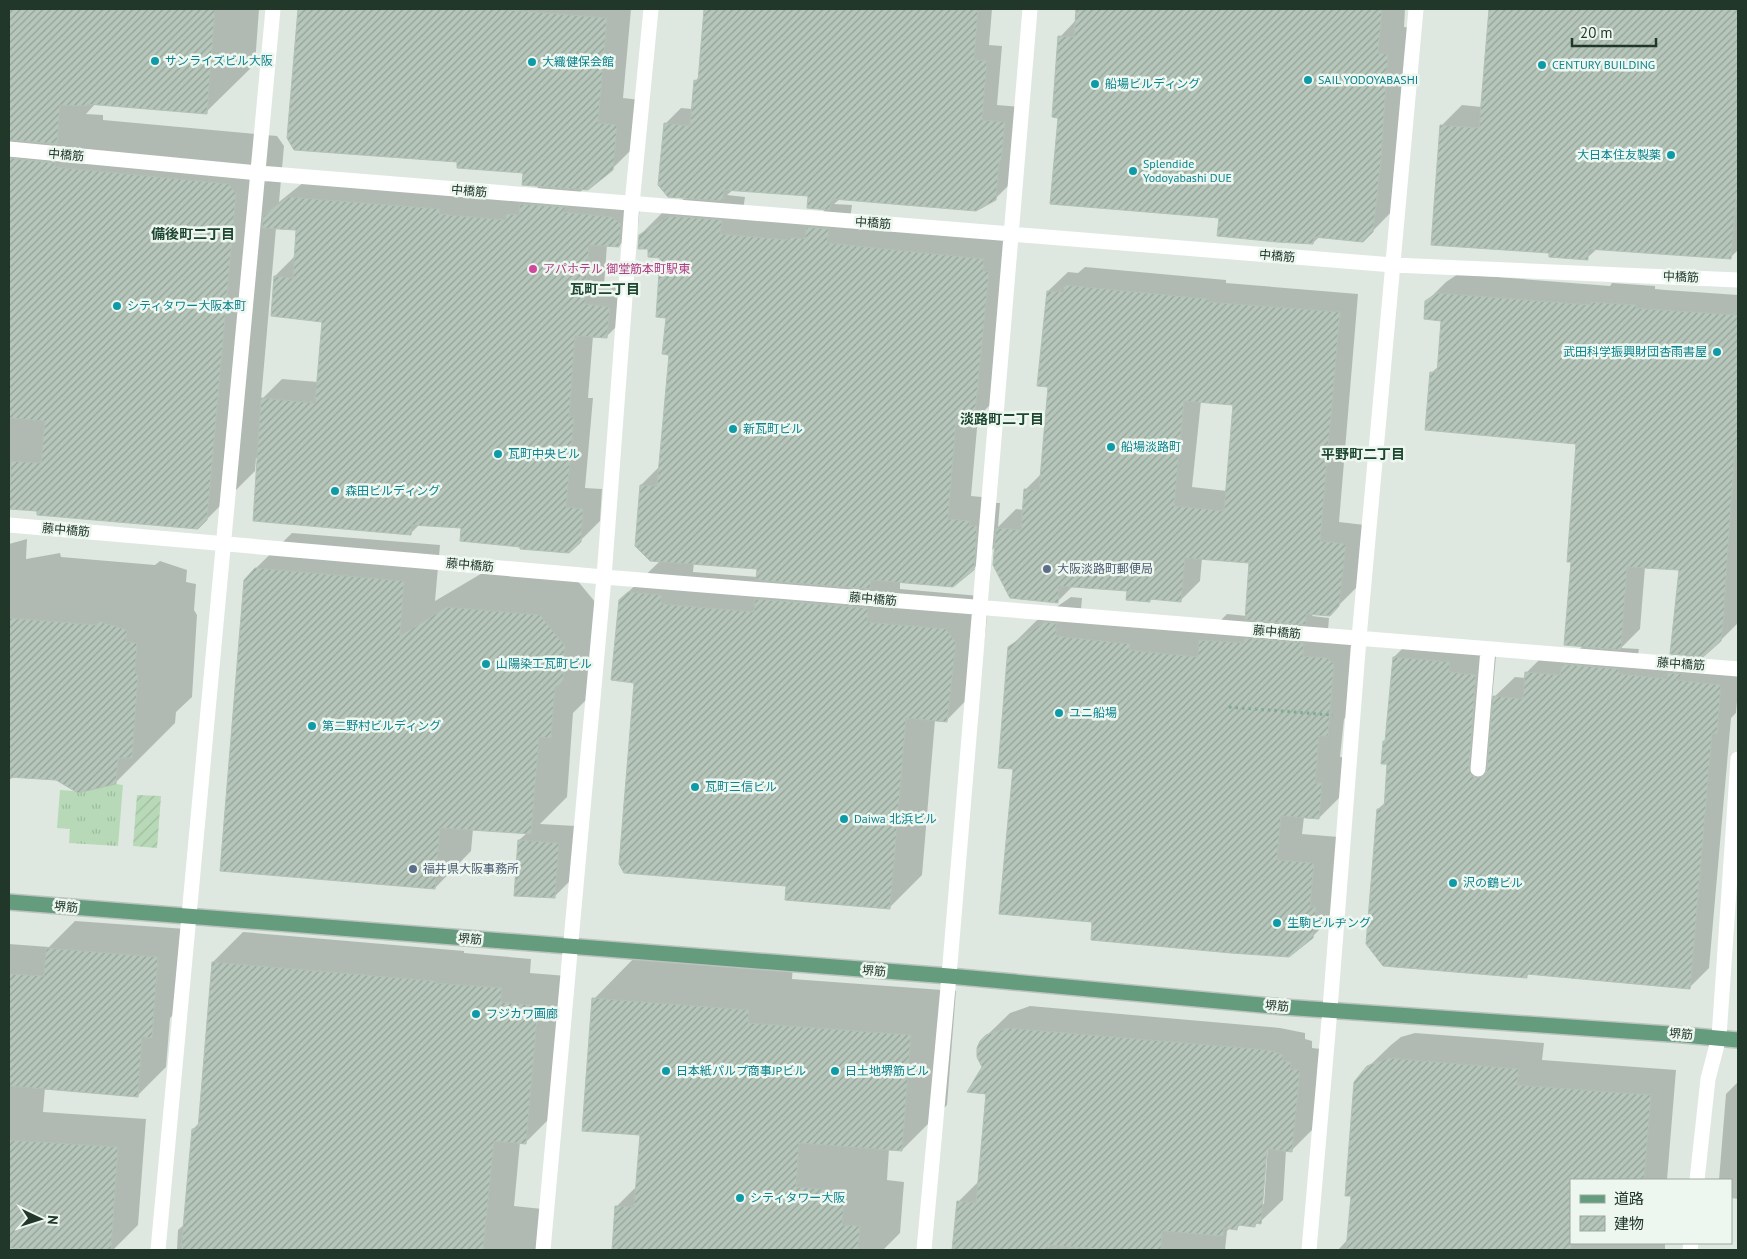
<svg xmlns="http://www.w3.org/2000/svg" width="1747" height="1259" font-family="'PT Sans','Noto Sans JP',sans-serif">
<defs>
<pattern id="grass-tufts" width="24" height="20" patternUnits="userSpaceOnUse" patternTransform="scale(1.25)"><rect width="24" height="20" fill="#b8d9b7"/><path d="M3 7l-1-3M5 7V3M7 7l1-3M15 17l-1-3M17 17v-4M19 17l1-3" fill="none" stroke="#9ebb9e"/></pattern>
<pattern id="garden-furrows" width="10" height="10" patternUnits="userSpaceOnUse" patternTransform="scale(1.25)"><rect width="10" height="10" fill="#b8d9b7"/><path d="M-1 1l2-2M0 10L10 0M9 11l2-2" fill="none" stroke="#9ebb9e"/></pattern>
<pattern id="building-hatch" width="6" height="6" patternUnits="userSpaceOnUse" patternTransform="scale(1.25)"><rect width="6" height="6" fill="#b6c6bb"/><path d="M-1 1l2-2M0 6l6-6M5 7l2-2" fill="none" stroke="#94a298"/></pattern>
</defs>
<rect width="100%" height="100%" fill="#dee8e0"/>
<path fill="url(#grass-tufts)" d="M116,784l7,1 -5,61 -49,-3 1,-14 -13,-1 3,-38 13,1 5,2z"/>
<path fill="url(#garden-furrows)" d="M137,795l24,1 -4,52 -24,-2z"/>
<path fill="#0003" fill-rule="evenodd" d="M9,9h250l-4,55 -49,48 -110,-9 -10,11 17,1v5l174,16 7,10 -5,56 30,-24 222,17 9,-10 -16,-13 -65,-12 -170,-22 10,-129h332l-8,89 18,2 -3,43 -26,26 -32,23 60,13 -2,21 -19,20 -12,-1 -3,40 25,3 -3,29 -20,20 -13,-1 -5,62h5l-8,90 17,1 -2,32 -20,20 -59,5 -59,-19 -42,-3 -10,10 -154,-76 -1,13 -49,49 -197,-13zM276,228l21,1 -2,27 -20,20 49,45 -6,61 -36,-3 -21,21z
M692,9h300l-3,36 13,1 -5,59 23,2 -9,76 -16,16h-155l-6,5 18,1 -2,15 157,15 -10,163 -19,19 -7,79 22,2 -1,5h8l-2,24 18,-18 8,1 2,-21 15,-15 8,-88 -1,-95 20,-19 10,1 7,-6 141,13v3l132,11 -19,228 26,3 -7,61 -29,29 -14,-2 -3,3 17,2 -1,12 25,2 1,77 -10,10 -4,38 8,1 -3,34 -26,26 -15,-1 -2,17 37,3 -1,74 -26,26 -218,-16 -80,-153 -4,-121 26,-26 35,-24 11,1 -1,12 130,20 16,-16 20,2 4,-54 -49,-4 -2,23 -19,19 -29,-2 -2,3 -22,-11 -55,-4 -16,16 -61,-56 -23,23 -73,12v8l80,7 8,13 -9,78 -33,34 -11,-1 -13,155 -33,33 -102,-23 -152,-204 -15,-81 41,-40 -20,-75 19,-19 10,-113 -8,-96 -12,-9 -10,-13 24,-24 23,-14 -22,-73 16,-16 11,1 3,-28 5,-5 5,-66zM733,190l77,5 16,13 -6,7 -77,-5 2,-13 -18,-2zM1201,401l34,3 -8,87 -35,-4zM694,563l64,5v9l-65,-5z
M1077,9h328l-1,18 10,1 -15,176 -36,37 -44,-4 -6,6 -93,-26 -161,-100 1,-80 16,-17z
M1491,9h247v241l-8,8 -132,-10 -11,10 -37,-6 -109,-126 21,-21 20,2z
M1458,274l152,12 2,-3 43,3v3l11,1 72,5v328l-17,17 -26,20 43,14v15l-2,24 -5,5 -22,250 -20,20 -159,-15 -4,4 -148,-168 8,-7 2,-39 -3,-22 2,-2 7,-82 20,-20 82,19 -4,43 23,-22 11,1v-5l20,-20 27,2 10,-9 -11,-85 5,-118 -146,-70 8,-7 4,-46 -17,-18 20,-20zM1645,567l36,2 7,85 -5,5 -45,-5 1,-5 -18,-1 19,-19z
M292,533l148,12 -5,56 49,-29 92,7 25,30 -15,91 -13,13 -6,84 -27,27 36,2 -5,54 -17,17 -35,-57 8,-7 -54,-4 -2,22 -36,37 -180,-319z
M27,539l-1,20 34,-6 1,4 94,8 5,-4 27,9 -1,12 10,2 -2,26 3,5 -5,82 -16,15 -1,11 -60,60 -100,-7 -6,4v-236z
M75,921l111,8 -6,79 -10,10 -4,49 -29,29 -92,-8 -2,24 103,7 -8,106 -25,25h-49l-55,-4v-302l40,3z
M243,932l221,19v2l67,6 -1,14 37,3 -12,137 -30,30 -5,-1 -6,64 38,4 -4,40h-371l1,-20 7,-6 8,-95 6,-6 14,-161z
M638,954l155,12 -1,13 164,12 -9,114 -45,45 -13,-1 -2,31 17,2 -4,51 -17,17h-270l4,-44 21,-21 4,-51 -48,-135z
M1030,1006l250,22 25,5v6l7,2v7l9,1 -7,79 -22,22h-6l-3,50 -23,22h-2l-3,4 -14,-2 -4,4h-7l-3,3 -2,19h-272l5,-48 22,-22 7,-87 -6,-52 29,-28zM1266,1143h2l-4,61h-3z
M1415,1033l129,10 -2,17 134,10 -9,110h-96v63h94v7h-327l11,-12 15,-167 27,-26 10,-8z
M1738,1082v117l-7,-1v-18h-12l7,-86z"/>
<path fill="url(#building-hatch)" stroke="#b1c1b5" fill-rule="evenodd" d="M9,9h206l-8,105 -120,-10v2l-27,-1 -3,39 -48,-4z
M298,9h199l110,9 -9,105 19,2 -4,45 -25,20 -66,-5 1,-12 -66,-5v-6l-163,-12 -7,-12z
M704,9h274l-4,51 13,1 -5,59 23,2 -4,40h-2l-3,38 -20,11 -143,-12v2h-2l-1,9 -23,-2 1,-12 -84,-6 -1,11 -55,-4 -10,-12 6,-62 26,3 4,-46 4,1z
M1076,9h306l-4,44 10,1 -7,106 -8,72 -10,10 -49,-5 -1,7 -36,-2 -60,-6 2,-18 -169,-14 8,-86 -6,-1 6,-81 16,1z
M1489,9h249v189h-2l-5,61 -143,-10v11l-39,-3v-4l-118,-8 9,-120 39,3z
M9,158l47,5 -1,4 174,17 7,10 -29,326 -9,9 -161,-14v-4l-28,-2 2,-48 30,2 4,-42 -36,-3z
M288,197l152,12 -1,5 67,6v-6l13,1 1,-11 47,3 -5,5 50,5 9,7 -2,23 -30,-2 -4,59 25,3 -3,31 -32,-2 -6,81h5l-8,90 17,2 -2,33 -12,11 -49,-4v-2l-60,-6 1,-13 -49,-3 -1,10 -158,-14 8,-123 54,5 7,-81 -51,-6 3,-40 19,2 3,-48 -34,-2 1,-12z
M669,216l53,4 -2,14 68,6v-3l17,2 1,-12 23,2 -2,14 157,16 -1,12 6,1 -15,151 -18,-2 -8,98 22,2 -1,5h8l-3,44 -21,17 -82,-7 -1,9 -114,-9 1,-11 -107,-8 -15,-15 5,-61 17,1 12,-131 -7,-1 4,-36 -10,-1 4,-59 -12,-1v-8h-10l1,-14z
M1064,285l144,14v3l132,10 -20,229 26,3 -7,62 -9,10 -24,-2v11l-61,-5 4,-57 -64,-5 -4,44 -31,-3v3l-24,-2 1,-9 -68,-5 -1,17 -48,-5 -17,-33 3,-37 25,2 3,-41 15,1 9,-103 -11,-1 10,-95 17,1zM1184,401l49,4 -9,106 -50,-5z
M1437,293l154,12v-3l45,3v3l10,1 92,6v135l-3,-1 -11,156h1l-4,36 -18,16 -33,-3 9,-84 -52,-3 -6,83 -57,-5 7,-83h-4l9,-118 -151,-14 5,-58 7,1 4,-52 -17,-2 1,-18z
M255,568l149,13 -4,55 47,-29 93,8 25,31 -2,36 -8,5 -4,51 -12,-1 -8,97 -91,-6 -5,61 -215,-18 24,-291z
M628,592l33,3v9l93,8 1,-13 113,9 -1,14 79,7 10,14 -9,79 -41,-4 -16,191 -105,-9 1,-14 -162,-13 -5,-9 15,-181 -23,-3 8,-80z
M9,618l88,7 1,-4 29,9 -1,12 11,1 -2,28 3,4 -6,83h-14l-2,26 -38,9 -22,-13 -47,-3z
M1044,622l12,1v13l74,8 -1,6 69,7 1,-17 45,3v-5l60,5 -1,13 24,2 7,6 -6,72h-9l-4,47h7l-3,36 -38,-3 -4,44 37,3 -4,44h6l-3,31 -24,19 -58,-4 -140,-13 1,-18 -93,-8 14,-145 -15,-1 10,-121z
M1393,657l57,5 -1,10 27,3 -7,93 3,8 6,2 7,-3 2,-5 6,-74 30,3 2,-27 35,3 2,-11 57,5v5l48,5 1,-6 15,1 -7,6 45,5 -4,49 -5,-1 -22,256 -163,-15v4l-144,-12 -17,-22 11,-135h7l3,-45h-6l2,-23h2z
M518,840l41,3 -4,55 -41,-2z
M46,948l112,9 -6,81 -10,-1 -4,60 -129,-11v-112l35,2z
M212,962l223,19v2l67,5 -1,14 37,4 -12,138 -32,-3 -11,109h-302l11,-121h6z
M592,998l157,12 -1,13 163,12 -9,116 -103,-8 -3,44 49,4 -3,34 18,1 -2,24h-246l3,-44 19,1 6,-72 -58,-4z
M1007,1028l250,21 15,2 11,4v6l8,1 -1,7 10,1 -8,82 -25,-3 -6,75 -6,-1v4l-17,-2 -1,5 -13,-2 -1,8 -61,-5 -1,19h-50l-63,-5v5h-96l5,-49 19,2 10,-109 -19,-2 15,-25 -5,-10v-9l3,-7 6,-6z
M1388,1058l131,11 -2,16 134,10 -7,85h-73v70h-225l5,-54h-6l9,-114 13,-16z
M9,1140l109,7 -7,103h-69l-33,-2z"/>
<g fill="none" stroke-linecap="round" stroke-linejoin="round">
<defs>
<path id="major" d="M9,902l940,74 334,31 401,28 54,5"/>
</defs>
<use href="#major" stroke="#bcc3bf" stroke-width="18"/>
<path stroke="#7fab90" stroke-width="3" stroke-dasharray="2.5 4" stroke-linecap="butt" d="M1229,707l104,8"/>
<path stroke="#fff" stroke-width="15" d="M9,149l250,24 1134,92 345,15
M9,525l595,52 1134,92
M1478,769l10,-120
M1697,1180l11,-101 11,-42 19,-278
M158,1250l115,-1241
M543,1250l61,-673 28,-373 19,-195
M924,1250l25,-274 81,-967
M1309,1250l21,-241 29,-371 57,-629
M1690,1250l1,-7"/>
<use href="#major" stroke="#649c7d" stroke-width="15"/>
</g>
<g fill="#0f9aa8" stroke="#edf6ef" stroke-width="2">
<circle cx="155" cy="61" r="5"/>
<circle cx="532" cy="62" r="5"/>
<circle cx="1542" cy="65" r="5"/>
<circle cx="1308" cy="80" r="5"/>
<circle cx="1095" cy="84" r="5"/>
<circle cx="1671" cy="155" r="5"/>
<circle cx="1133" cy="171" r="5"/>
<circle cx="117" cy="306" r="5"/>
<circle cx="1717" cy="352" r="5"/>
<circle cx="733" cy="429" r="5"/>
<circle cx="1111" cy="447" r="5"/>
<circle cx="498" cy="454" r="5"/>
<circle cx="335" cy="491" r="5"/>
<circle cx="486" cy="664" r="5"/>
<circle cx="1059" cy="713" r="5"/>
<circle cx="312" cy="726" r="5"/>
<circle cx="695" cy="787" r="5"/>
<circle cx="844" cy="819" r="5"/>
<circle cx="1453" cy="883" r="5"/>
<circle cx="1277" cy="923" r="5"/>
<circle cx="476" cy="1014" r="5"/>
<circle cx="666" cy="1071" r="5"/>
<circle cx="835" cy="1071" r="5"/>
<circle cx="740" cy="1198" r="5"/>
</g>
<circle fill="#d1479c" stroke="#edf6ef" stroke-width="2" cx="533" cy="269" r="5"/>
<g fill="#5c6f8a" stroke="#edf6ef" stroke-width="2">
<circle cx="1047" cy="569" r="5"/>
<circle cx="413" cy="869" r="5"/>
</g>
<g text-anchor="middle" stroke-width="5" stroke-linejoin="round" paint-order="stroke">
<g font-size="12" fill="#0d838f" stroke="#edf6ef" text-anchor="start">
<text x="165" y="65">サンライズビル大阪</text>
<text x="542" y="66">大織健保会館</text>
<text x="1552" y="69">CENTURY BUILDING</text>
<text x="1318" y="84">SAIL YODOYABASHI</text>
<text x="1105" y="88">船場ビルディング</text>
<text x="1661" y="159" text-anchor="end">大日本住友製薬</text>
<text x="1143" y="168">Splendide<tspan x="1143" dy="14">Yodoyabashi DUE</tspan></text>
<text x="127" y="310">シティタワー大阪本町</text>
<text x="1707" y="356" text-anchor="end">武田科学振興財団杏雨書屋</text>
<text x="743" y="433">新瓦町ビル</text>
<text x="1121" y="451">船場淡路町</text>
<text x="508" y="458">瓦町中央ビル</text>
<text x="345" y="495">森田ビルディング</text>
<text x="496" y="668">山陽染工瓦町ビル</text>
<text x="1069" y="717">ユニ船場</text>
<text x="322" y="730">第二野村ビルディング</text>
<text x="705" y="791">瓦町三信ビル</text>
<text x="854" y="823">Daiwa 北浜ビル</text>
<text x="1463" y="887">沢の鶴ビル</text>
<text x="1287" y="927">生駒ビルヂング</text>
<text x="486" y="1018">フジカワ画廊</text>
<text x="676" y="1075">日本紙パルプ商事JPビル</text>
<text x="845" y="1075">日土地堺筋ビル</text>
<text x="750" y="1202">シティタワー大阪</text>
</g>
<g font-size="12" fill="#20372a" stroke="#edf6ef">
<text transform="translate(66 155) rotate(5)" y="4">中橋筋</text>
<text transform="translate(469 191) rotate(5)" y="4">中橋筋</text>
<text transform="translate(873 223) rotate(4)" y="4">中橋筋</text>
<text transform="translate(1277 256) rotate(5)" y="4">中橋筋</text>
<text transform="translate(1681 277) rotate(2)" y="4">中橋筋</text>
<text transform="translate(66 530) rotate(5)" y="4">藤中橋筋</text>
<text transform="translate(470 565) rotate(5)" y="4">藤中橋筋</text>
<text transform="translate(873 599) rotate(5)" y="4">藤中橋筋</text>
<text transform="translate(1277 632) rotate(5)" y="4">藤中橋筋</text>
<text transform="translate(1681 664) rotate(4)" y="4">藤中橋筋</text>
<text transform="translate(66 907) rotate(5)" y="4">堺筋</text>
<text transform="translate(470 939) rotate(4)" y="4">堺筋</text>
<text transform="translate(874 971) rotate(4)" y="4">堺筋</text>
<text transform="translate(1277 1006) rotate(4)" y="4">堺筋</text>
<text transform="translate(1681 1034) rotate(4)" y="4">堺筋</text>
</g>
<g font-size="12" fill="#b23c85" stroke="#edf6ef" text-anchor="start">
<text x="543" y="273">アパホテル 御堂筋本町駅東</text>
</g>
<g font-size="12" fill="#4e5e75" stroke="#edf6ef" text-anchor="start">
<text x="1057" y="573">大阪淡路町郵便局</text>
<text x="423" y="873">福井県大阪事務所</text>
</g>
<g font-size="14" font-weight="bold" fill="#1e4731" stroke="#edf6ef">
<text x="193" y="239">備後町二丁目</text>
<text x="605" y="294">瓦町二丁目</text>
<text x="1002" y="424">淡路町二丁目</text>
<text x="1363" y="459">平野町二丁目</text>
</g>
</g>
<rect width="1747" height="1259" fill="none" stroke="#20372a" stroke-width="20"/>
<rect x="1570" y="1179" width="162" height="65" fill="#edf6ef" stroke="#9baaa0"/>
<rect x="1580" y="1195" width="25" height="8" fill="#649c7d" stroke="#9baaa0"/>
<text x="1614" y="1204" font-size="15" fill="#20372a">道路</text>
<rect x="1580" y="1216" width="25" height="15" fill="url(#building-hatch)" stroke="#9baaa0"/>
<text x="1614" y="1229" font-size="15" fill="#20372a">建物</text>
<g transform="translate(40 1219) rotate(94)" stroke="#edf6ef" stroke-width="4" paint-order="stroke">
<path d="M0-4L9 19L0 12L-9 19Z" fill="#20372a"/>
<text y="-8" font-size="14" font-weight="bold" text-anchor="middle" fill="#20372a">N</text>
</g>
<path d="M1572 38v8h84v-8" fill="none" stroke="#20372a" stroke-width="2.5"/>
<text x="1580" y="38" font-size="15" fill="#20372a" stroke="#edf6ef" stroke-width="4" paint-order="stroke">20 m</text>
</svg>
